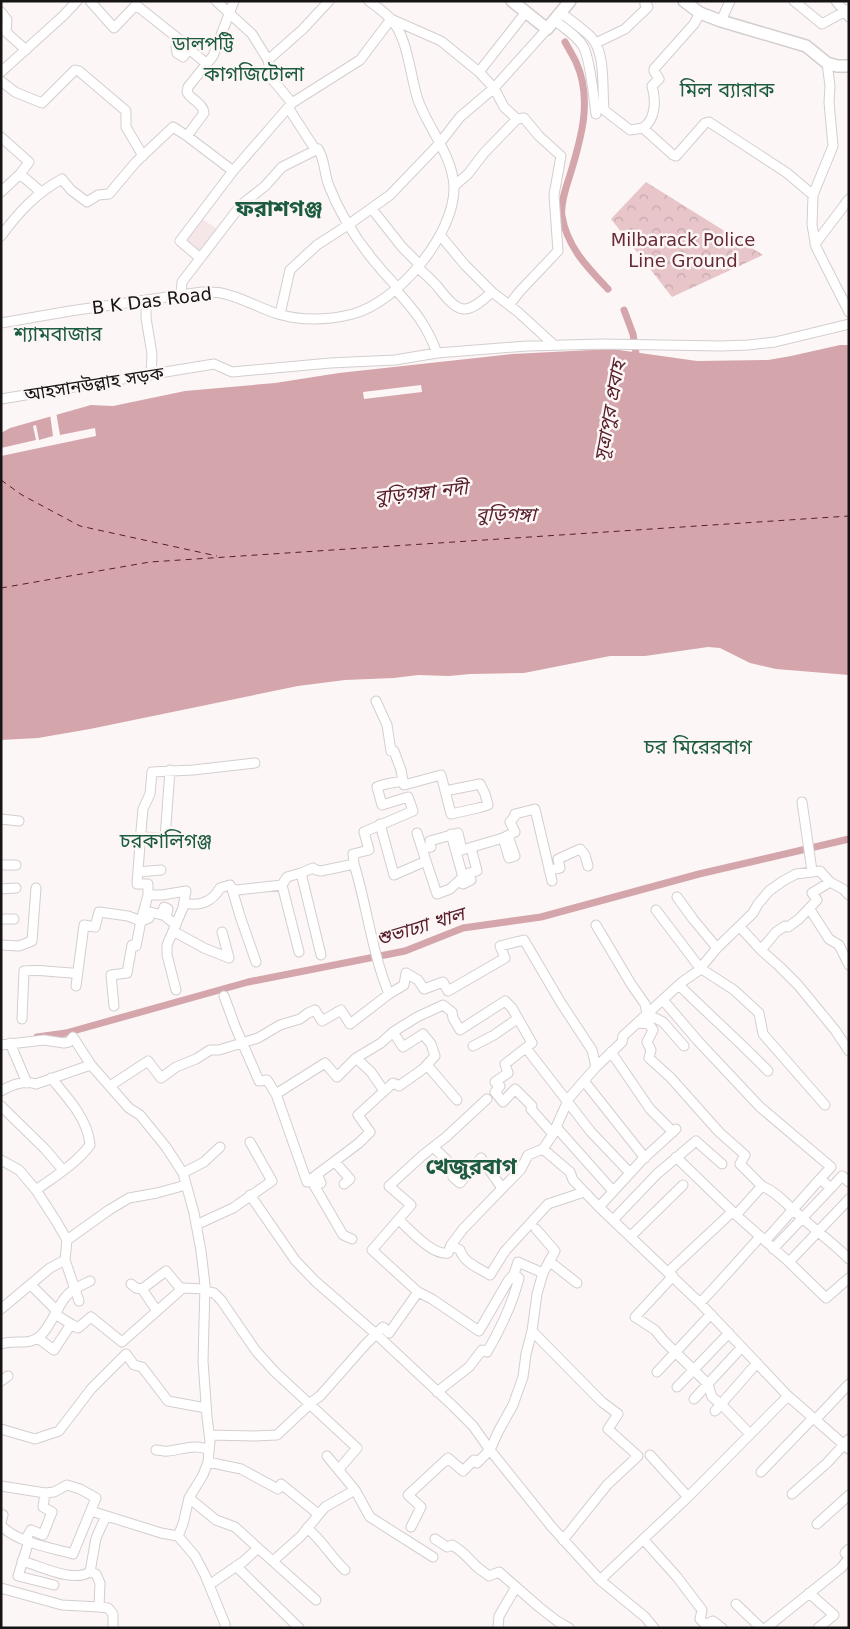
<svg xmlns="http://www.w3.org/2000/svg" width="850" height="1629" font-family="'DejaVu Sans','Noto Sans Bengali',sans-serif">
<defs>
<pattern id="forest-crowns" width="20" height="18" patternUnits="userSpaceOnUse" patternTransform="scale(1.25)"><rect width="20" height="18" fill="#e7c5c9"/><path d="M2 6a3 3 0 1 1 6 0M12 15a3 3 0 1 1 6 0" fill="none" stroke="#c5a8ac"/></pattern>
</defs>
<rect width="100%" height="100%" fill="#fdf6f6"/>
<path fill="#f5e6e8" d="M199,217l20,13 -19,25 -18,-14z"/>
<path fill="url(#forest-crowns)" d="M646,182l117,73 -91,42 -61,-78z"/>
<path fill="#d4a6ac" d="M840,345h9v330l-73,-6 -26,-6 -30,-15 -12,-1 -63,9h-35l-86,17 -54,1 -21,2 -31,-1 -24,3 -49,2 -47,6 -208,43 -52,9 -37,2v-307l9,-5 81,-23 22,1 72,-15 90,-8 64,-10 173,-19 100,-5 85,12 71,-1 23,-4z"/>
<path fill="#fdf6f6" d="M421,385l1,7 -58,7 -1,-7z
M56,412l4,23 35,-7 1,8 -95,20v-8l35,-8 -3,-14 3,-1 3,15 14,-4 -3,-22z"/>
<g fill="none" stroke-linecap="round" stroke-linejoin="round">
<path stroke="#d4a6ac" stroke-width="7" d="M565,42c4,7 8,14 11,20 17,37 5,77 -6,113 -4,12 -10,29 -8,41 5,31 26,52 46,73
M624,310l9,24 4,26
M37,1037l29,-4 182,-51 157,-31 58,-23 78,-11 158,-43 150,-35"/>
<path stroke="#571e2a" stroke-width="1" stroke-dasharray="6 5" stroke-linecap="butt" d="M1,480l21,15 58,31 137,30
M1,588l149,-26 699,-46"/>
<defs>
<path id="minor" d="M90,1l24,27 22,-23 44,35 -4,7 1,6 6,4 6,-8 18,15
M216,1l36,33 16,26 4,19 20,24
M794,1l28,23 27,-15
M836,1l13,16
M1,12l6,8 -1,12 20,18
M560,12c10,8 22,16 31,25 15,15 11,53 13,73l26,20 13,-2 30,27 3,1 29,-33 4,-1 78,51 26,22
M391,19l50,22 38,31 15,16 10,19 13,12 7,-1 15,18 22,20 -7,39 4,56 -38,40 -11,14
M554,20c10,8 22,15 29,26 7,11 11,53 13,68
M721,21l9,-20
M596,43l29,-14 23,-22 -3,-3 2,-3
M268,60l35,-31 26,-28
M827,63l3,23 -1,16 4,44 -20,49 -1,30 4,22 33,65
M1,72l62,-56 14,-15
M479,72l47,-60
M1,81l14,11 27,11 33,-33 4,1 47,40v16l17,29
M289,109l26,40
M643,128c13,-9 13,-28 9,-42l7,-7 -5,-8v-2l40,-45 6,-11
M187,136l46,35
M1,137l28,25 -9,12 21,18
M454,186l14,-12 16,-21 33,-34
M1,192l19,-18
M372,209l30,38 17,17
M440,235l25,30 27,27 26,20 36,33
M1,236c17,-23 35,-43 61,-57l9,11 16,12 11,-7 11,-1 27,-32 37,-35 14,9 17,-23c-1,-10 -13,-13 -17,-21l1,-5 25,-31 21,-55
M815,244l34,-45
M200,258l-20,-17 53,-70 59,-68 68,-43 31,-41
M417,267c7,6 14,12 20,19 22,28 28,31 55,6
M396,290c19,21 31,36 41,63
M181,294l1,-12 59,-77 24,-19 17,-19 36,-18c7,10 6,25 11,37 15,39 40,72 69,102
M146,301v17l6,36 -1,21
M280,314l10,-44 27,-25 31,-20 42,-30 49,-51 21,-27 34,-29 53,-59
M1,323l69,-12 132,-19c6,0 13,0 19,1 20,4 38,15 57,21 24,7 51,6 75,0 45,-12 102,-80 101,-127 -1,-31 -26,-59 -36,-87 -8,-24 -10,-64 -28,-82 -6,-6 -14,-12 -21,-17
M1,399l213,-35 18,8 98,-9 65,-3 42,-7 90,-7 75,-2 119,2 27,-1 27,-3 74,-18
M376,701l11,24 4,26h3l7,19 2,11
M802,802l10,69
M1,819l18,2
M380,824l14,51 32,-14 -9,-28
M451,834l12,43v7l8,-4 -2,-7 8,-2 -6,-23
M141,837l24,1 5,-68
M503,838l6,20 6,-2 -7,-20
M422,848l9,-1 -1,-6 28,-8 4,17 41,-12 12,-6 -5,-10 5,-6v-2l20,-5 17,72
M426,861l11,33 13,-5 13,-12
M1,865h15
M549,870l11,-2 -2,-9 22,-10 5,6 3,11
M138,872l23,-2
M282,885l17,67
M1,889l15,-1
M232,889l8,27 16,46
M148,895h14l24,-4 -3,16
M677,897l16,22 24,29
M809,908l20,31 10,6 10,20
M656,910l44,58 34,22 25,23 4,21 62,71
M1,919h13
M141,921l7,-26v-11h-11l4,-53 2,-22 7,-15 2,-22 41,-2 62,-7
M141,921l8,-3 1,-6 12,3 2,-8 4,2 -2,8 10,8 1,-4
M596,925l35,59 14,20 2,10 16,8 21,24
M740,927l21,23 18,16 19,19 37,45 14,21
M173,931l31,17 25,10
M222,932l7,26
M1,945l18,1 13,-5 4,-53
M761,950l15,-18 9,-6 3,1 11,-8 18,-19 -5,-7 18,-11
M321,955l-20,-82 12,-5 3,2 5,1 33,-7
M679,985c29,29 60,56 89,86
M76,986l8,-61 11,2 4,-15 29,4 13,5 -5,25 -4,-1 -5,28 -16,2 3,31
M176,990l-9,-35v-10l18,-42c15,4 28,-2 35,-15l10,-3 2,4 5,1 45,-5 5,-8 14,-4
M389,994c-17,-41 -22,-88 -35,-130l-1,-10 16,-4 -5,-18 49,-21 -5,-14 -26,8 -5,-18c8,-4 17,-4 26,-6l1,4 37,-10 10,39 27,-6 10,-3 -3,-11 -5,-10 -35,7
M224,996l11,30 24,55 8,-1 9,14 31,88
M663,1000l35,41 62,66 71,60 -11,12 11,9 11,-12 7,6
M22,1019l2,-48c18,-2 34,2 53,2
M638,1023l11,1 4,6 -6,12 4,8 -2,8 22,20 48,54 26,23 -5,9 22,22 -26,29 53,47 37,36 23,-20
M10,1043l17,40
M1,1045l43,-5 20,3 5,-1 4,-5 18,28 38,43 11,7 26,32 17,26 11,40 7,38 4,34 -2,76 4,56 3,24 -2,21 -5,13 -14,23 -6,26 -5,12 17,20 10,19 20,49v4
M473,1046l21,-11 23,-16
M526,1048l65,84 39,41
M611,1052l39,57 23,23
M356,1058l15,14 13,19
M427,1065l30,35
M584,1081l61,77
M110,1086l38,-25 13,17 15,-11 20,-8 14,-9h9l39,-12 22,-13 20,-6 8,-6 7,-3 7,11 19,-11 9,14 39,-30 15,-9 2,-12 12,7 6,9 19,-7 5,9 57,-33 -5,-12 24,-6 37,63 31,47 4,17
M1,1091c10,-6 23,-11 35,-7 18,-6 36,-13 55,-19
M276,1094l49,-31 12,14 19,-19 25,-15 12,-11 24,-15 26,-12 9,7 1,6 7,12 45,-29 7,7 20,35 -27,21 3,9 -13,9 5,4 -5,6 8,10 12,-13 17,17 -1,3 22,25
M1,1106l44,43 18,21
M556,1127l57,64
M433,1147l16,15 7,11 -3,4 7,6 21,-25 21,30
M543,1149l27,23 3,8 26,27 101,96 88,93 61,53
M676,1157l60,58
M1,1160l18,10 17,20 20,31 11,19 -2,20 -15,8 -49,41
M335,1162l15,17 -6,5
M183,1173l21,-11 16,-15
M311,1180l32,55 9,4
M321,1183l-3,-7 -11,6 52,-39 11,-11 -12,-17 35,-32 6,3 24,-17 12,-13 -4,-12 -8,-10 -20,13 -10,-15
M762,1186c15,6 25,19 37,29 16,15 34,28 50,44
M36,1190c18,-13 41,-27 54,-45 -2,-26 -23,-48 -39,-67
M584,1192l-36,12 -43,47 -15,24c-11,-7 -26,-12 -30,-25l-9,-5 12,-16 58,-60 7,-14 15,-6 10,-15 16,-36 27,-31 26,-25 1,-6 59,-54 16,-11 19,-23 36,-35 5,-9 11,-13 14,-10 13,-7 24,-3 10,11 13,7 6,6
M250,1195l45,65 20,21 61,53 77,72 20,20 17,24 -13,13 -3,-3 -11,11 -15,-13 -40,37 13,12 -10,20
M599,1207l43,-47 34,-31
M399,1220c11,10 34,36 49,33l3,-8
M613,1220l44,-46 39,-33 26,23
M196,1225l37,-17 39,-27 -22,-39
M536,1229l19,22 -12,22 -6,21 -5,37 -6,23 -3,23 -10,28 -15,27 -8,18 61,76 49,54
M631,1236l52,-51
M67,1240l42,-30 20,-12 28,-5 29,-8
M765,1241l55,-62
M773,1249l58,-61
M65,1260l14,41
M549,1261l28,22
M789,1262l60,-63
M668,1272l63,-59
M673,1276l-38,41 20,13 9,11 44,43 4,13 9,7 29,30
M131,1284l5,4 6,1
M204,1291l10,2 7,7 35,51 19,21 82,76 -18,21
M418,1292l14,7 47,32 29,-50 6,-7
M700,1303c21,-22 40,-44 60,-66
M57,1311c9,-19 15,-21 33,-30
M157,1311l-15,-22 24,-18 15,18
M71,1324l7,4 13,-11 31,25 61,-54 21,1
M532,1331l70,71 16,12 -10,15 30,27 -31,29 -44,55
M39,1339l15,11 17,-26 -16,-10
M1,1344c8,-3 16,-2 24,-2 18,-1 23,-17 32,-31l-26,-26
M657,1372l54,-58
M1,1381l7,-5
M677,1387l52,-54
M437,1392l32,-25 13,-17 5,2c14,-24 25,-47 32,-74l-5,-4 4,-12 25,11
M694,1399l48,-52
M309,1404l11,-8 45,-51 18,-18 6,6 29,-41 -46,-42 39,-45 -22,-19 34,-31 23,-18 41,-38
M715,1411l42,-48
M815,1420l34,-36
M1,1429l34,10 24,-8 32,-42 35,-35 8,11 8,2 26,34 38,7
M210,1435l44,1 23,-1 34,-32
M156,1450c4,0 9,2 12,1 14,-1 27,-8 41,-1
M650,1455l38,42
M327,1456l28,34 15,27 63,40
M208,1462l33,7 37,20 3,-5 37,30
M761,1472l52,-54
M1,1486l44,7 9,-1 13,-7 13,4 16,9 -5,12 3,2 67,21 17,3
M792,1494l35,-31 22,-24
M189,1498l27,22 19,7 23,21 -14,13 -35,24
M1,1514l2,1 -2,7
M106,1516l-10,22 -6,34 6,2 4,9 -1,24 9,1 5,6v14
M817,1524l32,-29
M1,1525c14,17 51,23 72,29l18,-44
M307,1528c15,12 24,29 38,42
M435,1539l12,8 5,-2c12,7 14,11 23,20 4,4 9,7 14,11l10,-4 40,35 18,14 12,7
M643,1539l34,38 25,33 -2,9 6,6 7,-4 9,7
M25,1540l6,-10 12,5 9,-23 -9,-5 2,-14
M29,1541l-11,35 36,9
M258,1548l58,52
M849,1549l-4,4 4,3
M22,1561c19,5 50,22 68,11
M273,1561l28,-25 24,-29 30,-17
M236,1566l63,62
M1,1588l61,17 37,2
M809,1593l25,22 -16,13
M736,1604l25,24
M498,1628l1,-12 17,-29
M654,1628l-9,-11 -45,-37 88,-83 100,-101
M766,1628l75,-60 8,-10"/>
<path id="major" d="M512,1l35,28 23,-28
M684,1l16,12 21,8 85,25 21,17 10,3h12"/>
</defs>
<use href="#minor" stroke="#d4cece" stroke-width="11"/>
<use href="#major" stroke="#d4cece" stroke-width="14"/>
<use href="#minor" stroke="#fff" stroke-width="9"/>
<use href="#major" stroke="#fff" stroke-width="11"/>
</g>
<g text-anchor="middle" stroke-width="5" stroke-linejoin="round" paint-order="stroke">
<g font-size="18" fill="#642a35" stroke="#fdf6f6">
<text x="683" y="246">Milbarack Police<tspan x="683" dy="21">Line Ground</tspan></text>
</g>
<g font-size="18" fill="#161414" stroke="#fdf6f6">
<text transform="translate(152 301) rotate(-7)" y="6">B K Das Road</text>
<text transform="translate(94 384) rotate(-9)" y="6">আহসানউল্লাহ সড়ক</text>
</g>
<g font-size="19" fill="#1c5b3e" stroke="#fdf6f6">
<text x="203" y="50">ডালপট্টি</text>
</g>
<g font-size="19" font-style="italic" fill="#571e2a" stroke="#fdf6f6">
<text transform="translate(609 411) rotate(-80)" y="7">সূত্রাপুর প্রবাহ</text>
<text transform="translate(421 492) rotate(-6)" y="7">বুড়িগঙ্গা নদী</text>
<text x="506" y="521">বুড়িগঙ্গা</text>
<text transform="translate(420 926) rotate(-17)" y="7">শুভাঢ্যা খাল</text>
</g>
<g font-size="20" fill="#1c5b3e" stroke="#fdf6f6">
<text x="254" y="81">কাগজিটোলা</text>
<text x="727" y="97">মিল ব্যারাক</text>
<text x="58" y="341">শ্যামবাজার</text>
<text x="698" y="754">চর মিরেরবাগ</text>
<text x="166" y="848">চরকালিগঞ্জ</text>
</g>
<g font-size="22" font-weight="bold" fill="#1c5b3e" stroke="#fdf6f6">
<text x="279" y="216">ফরাশগঞ্জ</text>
<text x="471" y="1174">খেজুরবাগ</text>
</g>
</g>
<rect width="850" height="1629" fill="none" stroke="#161414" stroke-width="5"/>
</svg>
